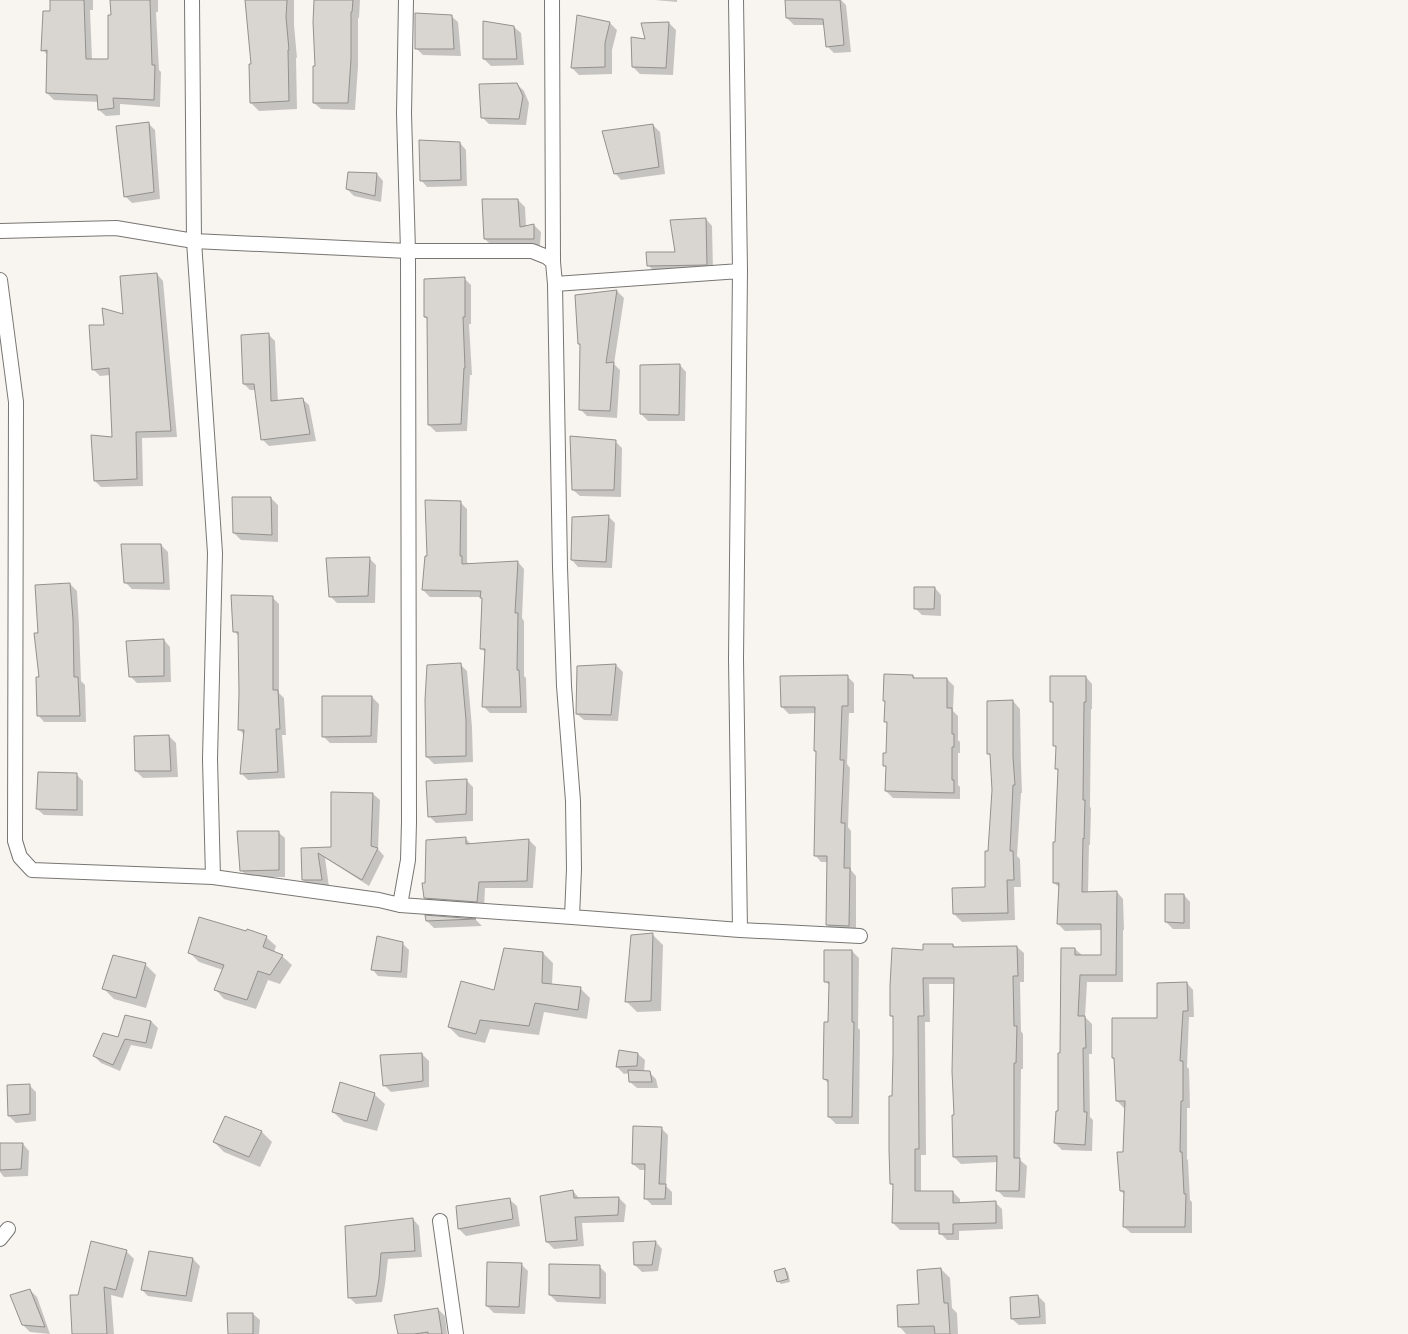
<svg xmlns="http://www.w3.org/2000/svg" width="1408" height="1334" font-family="'Work Sans',sans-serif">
<rect width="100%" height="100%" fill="#f8f5f1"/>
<path fill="#0003" d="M51,0h42v10h-3l2,50h17l3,-44 -1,-16h47v12h-2l3,58 2,2 -1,35 -40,-3v11l-14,1 -7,-6v-8l-45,-2 -7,-7 1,-38 -6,-5 9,-38z
M245,0h49v25l3,33h-1l1,51 -38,2 -8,-8 -1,-38h2z
M315,0h45l-1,18h-1v48l-3,44 -34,-1 -7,-6 2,-36z
M655,0h22v2z
M796,0h45l5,5 5,47 -17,1 -7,-7 -2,-21h-31l-7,-7z
M451,16l7,6 3,34 -38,-1 -7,-7z
M578,16l32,7 7,7 -5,20v24l-33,1 -7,-7z
M669,23l7,7 -3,45 -33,-1 -7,-7 13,-27z
M514,27l7,6 3,32 -33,1 -7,-7z
M517,84l7,7 5,12 -3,22 -37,-1 -7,-7z
M148,123l7,7 5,69 -28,4 -7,-7z
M653,125l7,7 5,42 -44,6 -6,-7z
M460,143l6,7 1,36 -40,1 -6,-7z
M377,174l6,7 -2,21 -27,-6 -7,-7z
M518,200l7,7 1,20 8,-2 7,7 -1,13 -48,1 -7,-7z
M706,219l6,7 1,45 -58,1 -7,-7 28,-12z
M157,274l6,7 14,156 -35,1 1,48 -42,1 -6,-6 18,-42 -3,-64 -10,1 -7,-7 12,-43 19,-11z
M464,278l7,7v39h-2l3,51h-2l-3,56 -31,1 -7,-7 -1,-105 -3,-3z
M617,291l7,7 -10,66 6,6 -3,48 -30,-2 -7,-7v-64l-1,-2 -3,-47z
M268,334l7,7 3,61 24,-3 7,6 7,36 -47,5 -7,-7 -6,-49h-6l-7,-7z
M680,365l6,7 -1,49h-37l-7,-7z
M615,441l7,7 -1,49 -41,-1 -7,-6z
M271,498l7,7v37l-37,-2 -7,-7z
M460,502l7,7v53l2,2 49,-2 6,7 -2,49 2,3v55l2,2 1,35h-37l-7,-7 3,-53 -5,-5 2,-49 -2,-2h-51l-7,-7 5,-33z
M608,516l7,7 -3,45 -34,-1 -6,-7z
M161,545l7,7 2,38 -38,-1 -7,-7z
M369,558l7,7 -1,38h-38l-7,-7z
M70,584l7,7 2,35 2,55 4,4 1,37h-42l-6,-7 2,-37 -1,-44z
M935,588l6,7v21l-19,-1 -7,-7z
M272,597l7,7v89l5,5 2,37h-4l3,43 -37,2 -7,-7 3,-38 -5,-6 1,-37 -1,-56 -5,-5z
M164,640l6,7 1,35 -34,1 -7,-7z
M460,664l7,7 5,56 1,35 -39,2 -7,-7 -1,-57z
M616,665l7,7 -5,49 -34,-1 -7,-6 1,-47z
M847,676l7,7v30h-5l-2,51 3,4 -2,59 3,4v39l5,6v56h-22l-7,-7 1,-63h-7l-6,-7 2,-102 -2,-2 1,-38 -27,1 -7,-7z
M913,676l3,3h31l7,7 -1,25 5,5v24l2,2v11h-2v32l2,2v12l-67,-1 -7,-7 1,-23 -3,-3 3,-11 1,-31 -3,-2 1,-19 -2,-1z
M1086,677l6,7v25h-1l-1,98 1,1 -1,37h-1l-1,48 29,-1 6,7 1,31h-1v52h-36l-2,35 7,7v30h-3l1,63 3,3 -1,31 -30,-1 -7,-7 5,-31 1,-58 14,-105 7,6 20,1v-26l-37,1 -7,-7 2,-36 -6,-5 5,-113 -3,-2 1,-20 -3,-3v-40l-3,-4z
M323,697h49l7,7 -2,39h-47l-7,-7z
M1013,701l7,8 1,56 1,28h-1l-4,63 3,3 1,28h-7l1,33 -53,2 -8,-8 -1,-25 33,-1 7,-98 -2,-34 -3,-3z
M169,736l7,7 2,34 -35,1 -7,-7z
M76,774l7,7v35l-39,-1 -7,-6z
M466,780l7,7v34l-37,2 -7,-7z
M373,794l7,6 -2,49 6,7 -15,30 -44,-28 4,29 -19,-1 -7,-6 -1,-31 30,-1z
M278,832l7,6v39h-37l-7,-7z
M465,838l7,7 57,-5 7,7 -3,41h-48l-1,20 -53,-3 -6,-7 1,-14z
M1184,895l6,7v27h-17l-7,-7z
M426,916l50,4 6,6 -48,2 -7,-7z
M247,933l19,4 10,9 -2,6 8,4 10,9 -12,19 -12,-4 -12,29 -32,-10 -9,-10 8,-19 -24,-8 -10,-10z
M652,934l11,11 -2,66 -24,1 -11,-11z
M402,943l7,7 -2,28 -29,-2 -6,-7z
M953,945l2,3 62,-1 7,6v29h-4l1,49 2,3v35h-2l-1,91 7,6 -2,32 -21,-1 -7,-7 1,-28 -37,2 -7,-7v-173h-25l1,38h-5l1,133h-5v37h32l7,7v4l35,-1 7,7 1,20 -44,2v9h-12l-7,-7v-3h-40l-7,-7 1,-37 -3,-2 3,-166 -3,-2 33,-65z
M504,949l39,4 10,10 -1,22 28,3 10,10 -3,21 -43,-7 -5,23 -49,-6 -5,14 -26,-6 -10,-10 46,-36z
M852,951l7,7 -1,70 2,2 -1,94h-23l-7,-7v-33l-5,-5 6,-93 -5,-5z
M145,964l11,11 -10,33 -32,-9 -11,-11z
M1187,983l6,7 1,27h-5l-2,50 2,2 1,39h-3v51l1,1 2,40 2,2v31h-61l-7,-6 1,-32 -4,-4 5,-83h-2l-7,-7 -1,-41 -3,-2 45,-38z
M125,1016l26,5 7,7 -6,21 -21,-4 -11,26 -19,-8 -7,-7 25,-18z
M422,1054l7,7v26l-38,5 -7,-7z
M638,1054l7,6 -1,12h5l7,7 2,9h-21l-7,-6v-9l-6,1 -7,-7z
M29,1085l7,7v29l-20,2 -7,-7z
M374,1094l11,10 -8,27 -33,-9 -11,-10z
M661,1128l7,7 -2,51 6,6v13h-20l-7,-7 1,-28h-6l-7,-6z
M262,1132l10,10 -12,25 -36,-15 -10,-10z
M0,1144h23l6,7 -1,25 -24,1 -4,-5z
M573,1191l6,7h40l7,7 -2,17 -42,1 2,23 -30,3 -7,-7z
M510,1200l7,6 3,20 -54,10 -7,-7z
M413,1219l6,7 3,31 -34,2 -3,26 -3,17 -26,2 -7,-7 -3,-71z
M656,1242l6,7 -4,22 -16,1 -7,-7z
M126,1251l8,8 -11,39 -12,-3 3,39h-41l5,-38z
M193,1259l7,7 -8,36 -44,-6 -6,-6z
M488,1263l33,1 7,7 -3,43 -31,-1 -7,-7z
M599,1266l7,7v31l-49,-2 -7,-7z
M785,1269l3,3 2,10 -9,2 -3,-3z
M941,1269l9,9 2,30 5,5 1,21h-52l-7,-8 21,-21z
M30,1290l7,7 13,37 -20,-2 -7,-7z
M1038,1296l7,7 1,21 -27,1 -7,-6z
M438,1309l7,7 2,18h-48z
M253,1314l7,6 -1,14h-30z"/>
<path fill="#d9d6d2" stroke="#93918d" d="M50,0h34l2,59h22v-44h3l-1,-15h40l2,65h3l-1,35 -41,-2 1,10 -16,2 -1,-15 -51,-2 1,-43 -6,1 2,-40h7z
M245,0h42l-1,17 3,33h-1l1,51 -39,2 -1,-39h2z
M314,0h39l-1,12h-1v47l-3,44h-35v-37h2l-2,-44z
M785,0h55l4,45 -18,2 -3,-28 -37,-1z
M415,13l37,2 2,34h-39z
M577,15l33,7 -5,21v24l-34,1z
M483,21l31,5 3,33h-34z
M669,22l-3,46 -34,-1 -1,-30 14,2 -4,-16z
M517,83l6,13 -4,23 -38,-1 -2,-34z
M149,122l5,70 -30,5 -8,-71z
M653,124l6,43 -45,7 -12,-43z
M419,140l41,2 1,38 -41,1z
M348,172l29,1 -2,23 -29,-7z
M482,199h36l2,28 14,-3v15h-50z
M706,218l1,47 -60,1 -1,-14h29l-5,-32z
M157,273l14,158 -35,1 1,47 -43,2 -3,-46 21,2 -3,-69 -17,2 -3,-45h15l-2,-17 21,6 -3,-38z
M465,277v40h-2l2,51h-1l-3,56 -33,1 -1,-108h-3v-38z
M617,290l-11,73 8,-1 -4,49 -31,-1 1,-66h-2l-3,-49z
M269,333l2,68 32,-3 7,36 -49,6 -7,-56h-11l-2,-49z
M680,364l-1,51 -39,-1v-49z
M570,436l46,4 -2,50h-42z
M232,497h39l1,38 -39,-2z
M425,500l36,1 -1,55h2v8l56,-3 -3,52h3l-1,57h2l2,37h-39l3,-58h-5l2,-51h-2l1,-7 -59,-1 3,-34h2z
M609,515l-3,47 -35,-2 1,-43z
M121,544h40l3,39h-40z
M370,557l-2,39 -39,1 -3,-39z
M70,583l3,36 1,58h4l2,39h-43l-1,-39h3l-5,-44h4l-3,-48z
M914,587h21l-1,22h-20z
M231,595l42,1v94h5l2,39h-4l2,43 -38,2 4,-44h-6l1,-38 -1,-60h-5z
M164,639v37l-35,1 -3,-36z
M461,663l5,57v36l-40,1 -1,-57 2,-35z
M616,664l-5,51 -35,-1 1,-48z
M884,674l29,1v3h34v30h5v26h2v13h-2v33h2v13l-69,-2 1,-25h-3v-13h3l1,-31h-3l1,-21h-2z
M848,675v31h-6l-2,54h4l-3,63h4l-1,45h6l-1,58 -23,-1 1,-69h-13l2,-105h-2l1,-44h-34l-1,-31z
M1050,676h36v26h-2l-1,98h2l-1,39 -1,-1 -1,54 35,-1 -1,84h-36l-2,41h7l1,32h-3l1,64h3l-2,33 -31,-2 2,-32h2v-58h2l1,-105h14v7h26v-31h-44l2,-41h-6v-41h2l3,-73h-3l1,-23h-3v-44h-3z
M322,696h50l-1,40 -49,1z
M1013,700v57l2,28h-2l-3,66h3l1,29h-7l1,33 -55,1 -1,-26 33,-1v-36h3l4,-61 -2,-36h-3v-53z
M169,735l2,36h-36l-1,-35z
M38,772l39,1v37l-41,-1z
M467,779l-1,35 -38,3 -2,-36z
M331,792l42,1 -2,53 7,2 -16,32 -44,-27 4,27h-20l-1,-32 30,-1z
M237,831h42v39l-39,1z
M466,837v7l63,-5 -2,42 -48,1 -2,20 -53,-4 -2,-15h3l1,-43z
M1165,894h19v29l-19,-1z
M425,915l51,4 -50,2z
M199,917l47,14 1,-2 20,7 -4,11 20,8 -13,20 -12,-4 -11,29 -33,-10 10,-25 -36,-12z
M653,933l-2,68 -26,1 6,-67z
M377,936l26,6 -2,30 -30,-2z
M923,944h30v3l64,-1 1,30h-5l1,50h3l-1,37h-2v95h6l-1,33h-23l1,-35 -44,1 -1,-42h2l-2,-44 2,-93h-31l1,38h-6l1,133h-4v42h38v12l43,-2v22l-43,1v10h-14v-11h-47l1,-39h-3l-1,-35v-53h3l1,-41v-39h-3v-30l2,-38 31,2z
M504,948l39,4 -1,31 39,4 -3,23 -43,-7 -6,23 -49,-6 -4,14 -28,-7 13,-46 33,9z
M824,950h28v72h2l-2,95h-24v-37l-5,-1 1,-57h4l1,-40h-5z
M113,955l33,8 -10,35 -34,-9z
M1187,982l1,29h-5l-3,50h3v40h-2l-1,51h2l2,42h2l-1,33h-62l1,-36h-4l-3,-39h6l2,-51h-9l-2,-43h-2v-40h45v-35z
M125,1015l26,6 -5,22 -21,-4 -12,26 -20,-9 10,-23 15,4z
M619,1050l19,3 -1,13 -21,1z
M422,1053l1,28 -40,5 -3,-31z
M628,1070l22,1 2,11h-23z
M340,1082l35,11 -8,28 -35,-9z
M30,1084v30l-22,2 -1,-31z
M225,1116l37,15 -13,26 -36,-15z
M633,1126l29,1 -3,57h7l-1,15h-21l1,-35h-13z
M0,1143h23l-2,26 -21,1z
M573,1190l1,8 45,-1 -1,18 -43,2 2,23 -31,2 -6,-46z
M510,1198l3,21 -55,10 -2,-23z
M413,1218l2,33 -34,2 -2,25 -3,18 -28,2 -3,-72z
M91,1241l36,9 -11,40 -12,-3 3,47h-35l-2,-39h8z
M656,1241l-4,24h-18l-1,-23z
M149,1251l44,7 -7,38 -45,-6z
M487,1262l35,1 -3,44 -33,-1z
M549,1264l51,1v33l-51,-3z
M785,1268l3,11 -11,3 -3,-11z
M941,1268l3,35h4l2,31h-15l-1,-8 -36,1 -1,-22 22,-1 -2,-34z
M30,1289l15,38 -23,-2 -12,-30z
M1038,1295l2,22 -29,2 -1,-22z
M438,1308l4,26h-14v-2l-14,2h-16l-4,-19z
M227,1313h26v21h-25z"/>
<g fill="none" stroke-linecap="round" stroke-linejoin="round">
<defs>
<path id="minor" d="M192,0l2,241 21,312 -5,206 3,118 166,23 21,5 172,12 168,13 120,6
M552,0l1,262
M736,0l4,271 -4,388 4,271
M0,231l116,-3 78,13 214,10h124l15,6 6,5 2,22 5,283 4,119 9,115 1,68 -2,48
M0,280l16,122 -1,439 5,16 12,13 181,7
M555,284l185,-13
M400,905l8,-45 1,-38 -1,-571 -4,-137 2,-114
M440,1221l16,113
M0,1239l8,-10"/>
</defs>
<use href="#minor" stroke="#787672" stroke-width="16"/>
<use href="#minor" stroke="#fff" stroke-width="14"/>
</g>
</svg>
